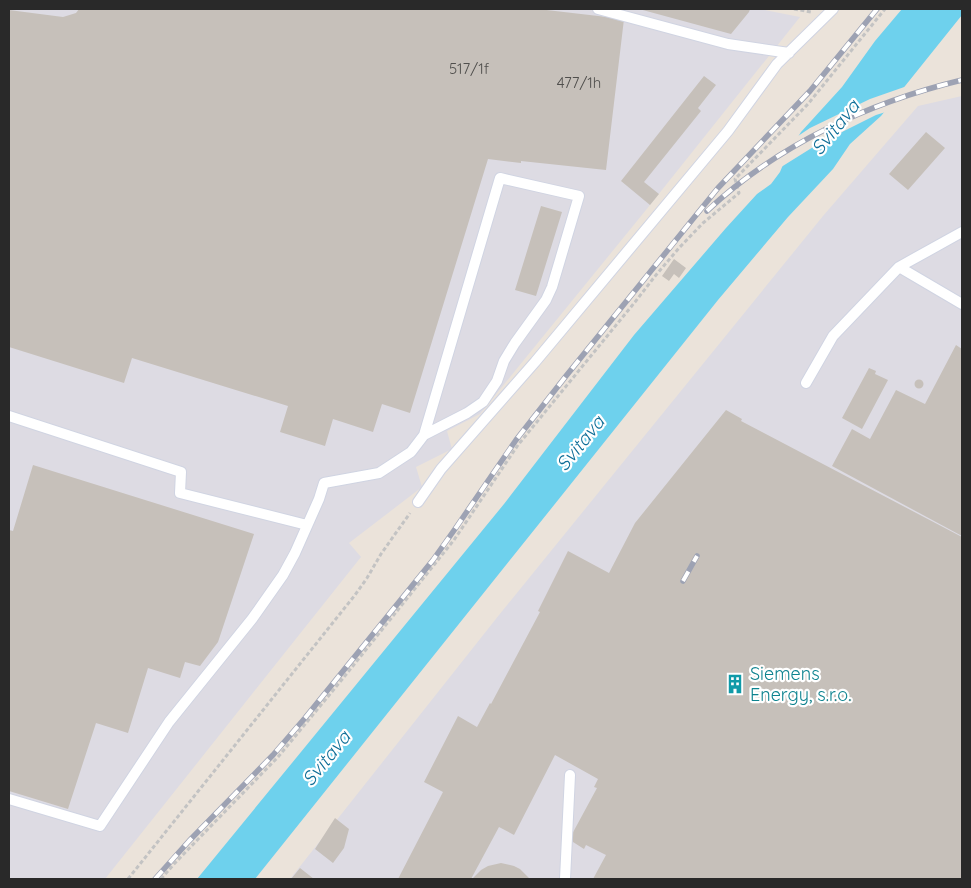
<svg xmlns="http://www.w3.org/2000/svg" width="971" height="888" font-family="Quicksand,sans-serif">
<rect width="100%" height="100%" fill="#ebe3da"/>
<path fill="#dddbe3" d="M9,9h750l41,8 -150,188 -170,209 -33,17 5,18 -36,18 6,20 -73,56 12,14 -256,322h-96z
M962,96v783h-672l209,-264 324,-399 95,-110z"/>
<path fill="#6ed1ed" d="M902,9h60v6l-81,101 -31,28 -17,25 -45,48 -70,83 -463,579h-58l307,-375 130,-169 92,-107 31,-34 14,-10 9,-12 7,-17 14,-23 41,-45 33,-46z"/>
<path fill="#ebe3da" d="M910,85l-21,26 -13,4 -58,29 -40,25 7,-16 10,-15 15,-10 60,-29z"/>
<path fill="#c6c0ba" d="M79,9h459l86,10 -18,151 -85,-9v2l-33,-4 -78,254 -28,-9 -9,28 -40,-13 -8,27 -45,-14 8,-26 -156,-48 -8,25 -115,-36v-337l54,7 13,-4z
M639,9h111l-1,3 -18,22z
M704,76l12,9 -18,23 3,3 -57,71 15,12 -9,11 -29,-24z
M926,132l19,16 -37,42 -19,-16z
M541,206l21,6 -26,84 -21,-6z
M674,259l12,9 -7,10 -5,-4 -5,7 -7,-5z
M956,345l6,4v187l-130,-70 20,-37 18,10 26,-49 29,14z
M869,368l7,3 -1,3 13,6 -26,49 -20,-11z
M914.5 384a4.5 4.5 0 1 1 9 0a4.5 4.5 0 1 1-9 0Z
M726,410l16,9 -1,2 21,11 200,105v342h-369l13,-24 -20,-10 -2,4 -11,-7 -2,-6 26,-48 -3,-1 4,-8 -43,-24 -41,80 -15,-8 -28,52h-73l45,-87 -19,-10 34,-66 19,11 13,-24 1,1 49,-92 -2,-1 30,-60 41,22 26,-50z
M33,465l221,69 -36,108 -18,24 -15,-4 -5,16 -32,-10 -20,65 -32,-10 -28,86 -59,-18v-261l4,1z
M335,818l14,11 -5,19 -11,15 -18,-14z
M501,863l13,3 6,3 10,10h-58l9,-9 7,-4z
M300,868l14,11h-23z"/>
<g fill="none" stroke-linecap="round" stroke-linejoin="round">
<defs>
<path id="service" d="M598,9l130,35 61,9
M899,267l63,37
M806,383l27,-47 66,-69 63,-35
M9,416l172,56 -1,21 127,32
M418,502l23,-33 94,-107 193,-231 49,-67 56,-55
M9,799l91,27 69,-104 83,-103 31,-44 12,-22 24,-54 5,-16 55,-10 32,-21 13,-17 76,-257 79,18 -27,91 -6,13 -31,43 -11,18 -7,20 -14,21 -16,11 -43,22
M565,879l5,-104"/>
</defs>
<use href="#service" stroke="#d0d4e2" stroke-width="12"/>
<path stroke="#c3c3c3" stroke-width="3" stroke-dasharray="4 2.5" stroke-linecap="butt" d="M794,9l17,3
M128,879l227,-284 12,-17 14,-24 29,-41
M161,879l13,-15 104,-107 62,-75 114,-142 64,-95 117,-143 21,-27 23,-27 24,-25 36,-30 -4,-14 73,-75 77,-95"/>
<use href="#service" stroke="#fff" stroke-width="10"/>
<defs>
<path id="rail" d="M707,211c70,-66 163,-109 255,-131
M683,581l14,-25
M155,879l34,-38 84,-86 32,-37 128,-158 22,-31 61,-89 50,-64 152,-188 92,-97 67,-82"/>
</defs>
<use href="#rail" stroke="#9da2b3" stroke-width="5.5"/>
<use href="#rail" stroke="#fff" stroke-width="4" stroke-dasharray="11" stroke-linecap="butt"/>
</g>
<defs>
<symbol id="building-bare" viewBox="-9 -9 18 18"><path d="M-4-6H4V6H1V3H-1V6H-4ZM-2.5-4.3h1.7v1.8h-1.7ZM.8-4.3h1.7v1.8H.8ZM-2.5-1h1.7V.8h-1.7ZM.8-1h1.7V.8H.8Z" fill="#0f9aa8" stroke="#fff" stroke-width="2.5" paint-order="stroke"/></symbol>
</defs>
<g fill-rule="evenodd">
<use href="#building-bare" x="721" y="670" width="28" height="28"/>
</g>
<g text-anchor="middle" stroke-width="4.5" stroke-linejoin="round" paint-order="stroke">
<g font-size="15" fill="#504f4d">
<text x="469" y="74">517/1f</text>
<text x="579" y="88">477/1h</text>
</g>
<g font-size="18" fill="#0d838f" stroke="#fff" text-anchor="start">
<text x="750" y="680">Siemens<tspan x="750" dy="21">Energy, s.r.o.</tspan></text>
</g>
<g font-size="19" font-style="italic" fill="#0f6e97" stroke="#fff">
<text transform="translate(835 127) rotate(-51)" y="7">Svitava</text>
<text transform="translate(580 443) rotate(-51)" y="7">Svitava</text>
<text transform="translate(326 758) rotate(-51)" y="7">Svitava</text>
</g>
</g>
<rect width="971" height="888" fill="none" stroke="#292929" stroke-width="20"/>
</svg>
